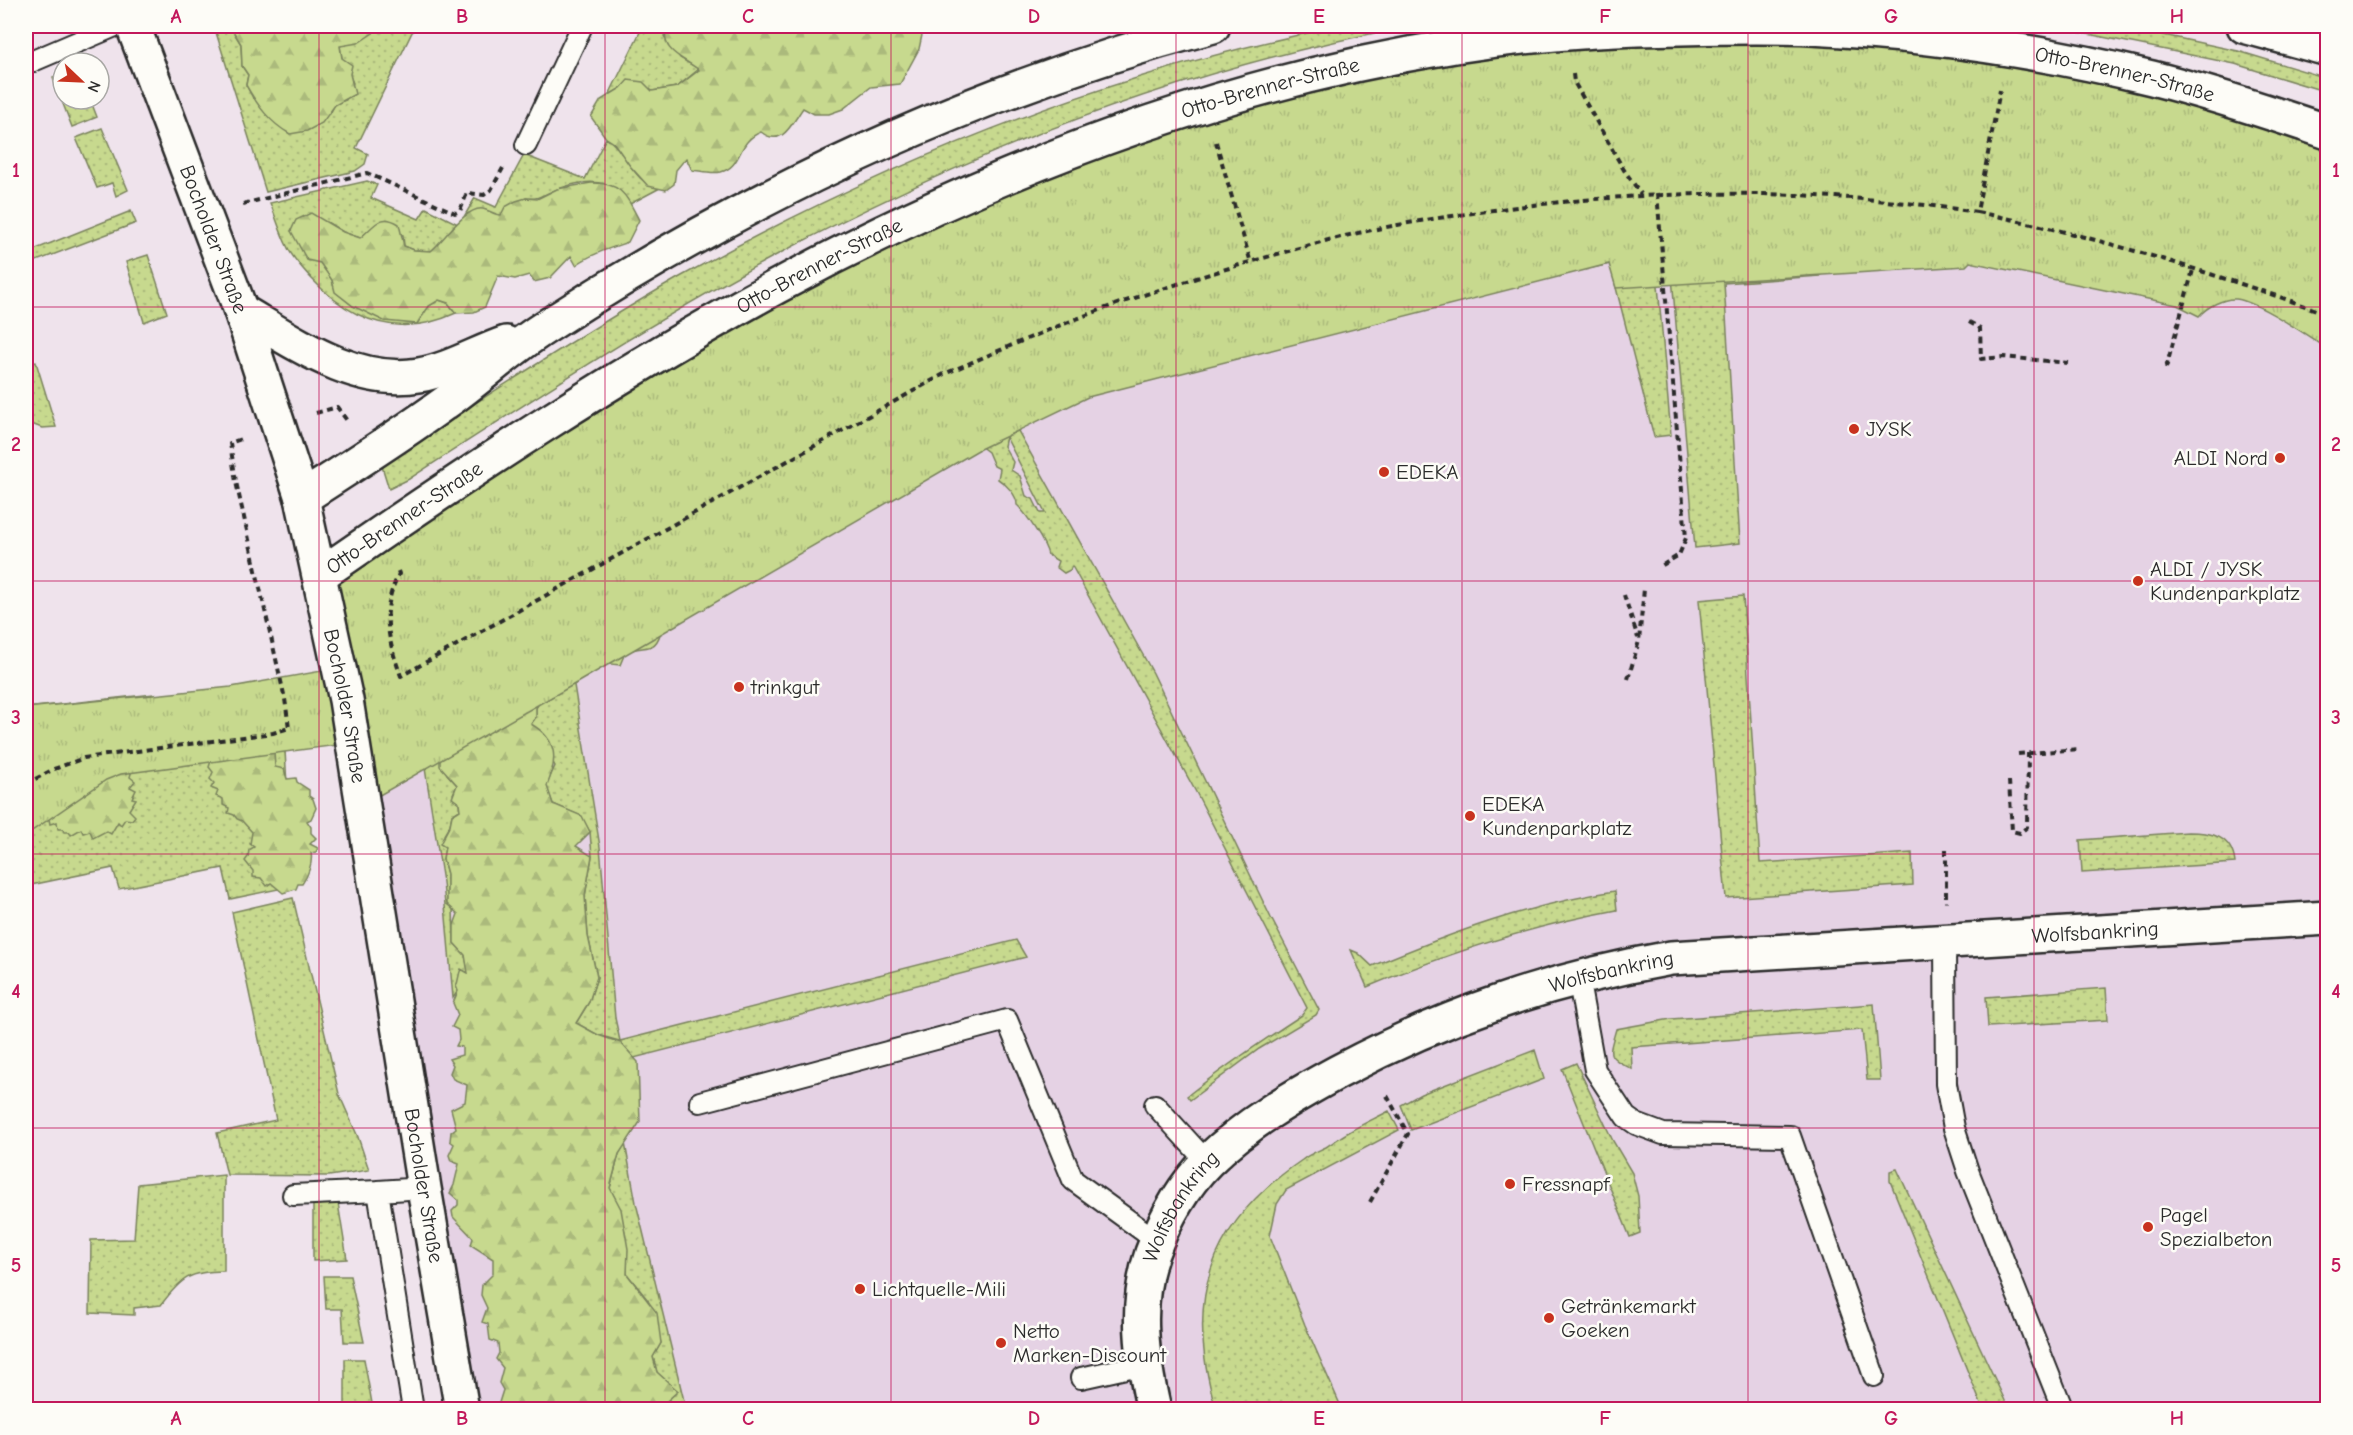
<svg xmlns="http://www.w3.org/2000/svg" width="2353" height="1435" font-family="'Comic Neue',sans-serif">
<defs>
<pattern id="grass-dots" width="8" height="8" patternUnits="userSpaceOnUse" patternTransform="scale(1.5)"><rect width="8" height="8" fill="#c7d98e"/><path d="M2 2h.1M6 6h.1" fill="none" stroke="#abba7b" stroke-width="1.8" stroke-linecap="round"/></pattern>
<pattern id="forest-firs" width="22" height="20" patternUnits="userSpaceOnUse" patternTransform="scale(1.5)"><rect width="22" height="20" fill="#c7d98e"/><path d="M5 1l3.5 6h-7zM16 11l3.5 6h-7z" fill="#abba7b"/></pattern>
<pattern id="park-tufts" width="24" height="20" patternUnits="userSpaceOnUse" patternTransform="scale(1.5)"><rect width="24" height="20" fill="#c7d98e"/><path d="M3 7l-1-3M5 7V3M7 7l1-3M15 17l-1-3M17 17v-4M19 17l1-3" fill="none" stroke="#abba7b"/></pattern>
</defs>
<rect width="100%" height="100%" fill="#efe3ec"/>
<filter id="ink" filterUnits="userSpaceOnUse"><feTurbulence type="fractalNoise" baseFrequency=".0167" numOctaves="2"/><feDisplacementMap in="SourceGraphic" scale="12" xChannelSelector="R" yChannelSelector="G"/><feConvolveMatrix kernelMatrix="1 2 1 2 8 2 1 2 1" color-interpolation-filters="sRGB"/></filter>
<g filter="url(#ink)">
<path fill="#e5d2e4" d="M1970,262l207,43 22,11 13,-10 22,-7 16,3 77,46v1061h-1865l-100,-604 211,-120 407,-236 108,-52 522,-133 6,23z"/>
<path fill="url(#grass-dots)" stroke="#79825c" stroke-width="1.5" fill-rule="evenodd" d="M214,26h16l11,18 1,22 6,9 -2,10 7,13 77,16 5,-10 11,-4 7,-17 -11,-25 -2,-12 33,-13 2,-7h40l-59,122 12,6 -3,10 -10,7 -89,21z
M643,26h24l-3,10 16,22 19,11 -22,18 -25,4 -31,-3 -12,7z
M1341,26h69c-219,41 -429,121 -626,225 -129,68 -253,149 -375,228l-20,10 -8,-26c100,-62 197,-128 299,-186 208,-116 428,-205 661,-251z
M2059,26h63l116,25 89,27v14l-92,-28 -177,-36z
M63,75v24h27l7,18 -25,10 -19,-49z
M102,128l26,62 -12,6 -4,-13 -15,5 -21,-50z
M606,138c22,13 25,45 54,50l-30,16c-15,-27 -46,-25 -72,-15 -12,4 -19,11 -32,9 -7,5 -16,14 -24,17 -13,4 -13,-12 -37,0l10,-17 21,9 28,-52 61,24z
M367,181l10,4 -6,13 48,21 7,-11 30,15 -12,17 -13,11 -17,-1 -10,-4 -1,-11 -33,-5 -10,8 -17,-6 -16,-10 -7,40 12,18 4,12 17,14 48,16 15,2 13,-18 10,-6 9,3 8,10c-56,26 -104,9 -144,-34 -9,-10 -20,-21 -25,-33 -7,-14 -11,-29 -17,-43z
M1651,205l20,230 -17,2 -44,-173 -22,5 -2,-5 -220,49 -5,-9 -82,23 -1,-7 -15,1 -13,8 -18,3 -3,5 -3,-3 -9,-1 -3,7 -16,-1 -10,3 -8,-4 -8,7 -16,-4 -11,10 -13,-1c-6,8 -34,20 -43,18l-6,8 -25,4 -10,-9 -7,3v12l-7,5h-7c-4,9 -7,12 -16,11 -4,10 -8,18 -12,28l6,2 1,4 12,-5 135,242 118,245 48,92 -3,5 -57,34 -69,51 -3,-4c37,-29 75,-55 115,-81l5,-7 -110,-214 -125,-228 -2,4 -6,3 -8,-6 2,-6 -10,-6c-2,-11 -22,-42 -31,-50 0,-10 -11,-21 -19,-26l2,-10 -6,-3 -6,-14 -8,-6 -8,3 -8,-2 -3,8 -16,3 -14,15 -12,-1 -31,21 -10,1 -6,8 -16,5 -15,14 -29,13 -2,9 -9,3 -3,-3 -9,6v7l-8,2 -6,-1 -13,11 -8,1 -3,5 -7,5 -7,-4 -4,3v7l-4,3 -12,2 -4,8 -8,5 -3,-3 -7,1 -4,10 -21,13c-5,-6 -9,-15 -15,-20 -8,-8 -23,-2 -32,-7l-9,5 -11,15c-15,1 -18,13 -29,22l-10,-4 -9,4 -11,19h-12l-2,-7 -15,9 -20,-3 -2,-5c-6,-1 -12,0 -18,-1l301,-173 8,-6 4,5 6,1 8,-16 25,-14 3,1 5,-6 36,-4 5,-8c10,-2 15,-6 20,-15h5c9,-9 10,-18 25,-13l10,-7 3,-8 75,-36 4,5 19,-4 6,-5c11,0 20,-7 34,-7l6,-8 7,-1 5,-7c20,4 29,-11 49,-5l12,-7 21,-3 3,-4 12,-7 6,5c18,-6 16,-10 28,-19l11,3 16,-8 13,6 7,8 -5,10 10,7 1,8c15,2 24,-5 37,-13l-2,-6 9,-3 3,-16 9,-4 3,-10 -7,-7 -13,2 -3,-7 89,-20v12l5,4 4,12 25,6 8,8c11,-11 24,-18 39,-15l-1,8 5,8 12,1 -1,-4 9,-5 23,2 8,-8 10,-19 -7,-4 -1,-7 7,-5 3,-8 -9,-8zM1006,437l39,76h-5l-7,-14 -7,-3 -6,-20 -9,-6 2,-8 -9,-16z
M1666,206l155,70 -97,7 16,260 -45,5z
M131,211l5,12 -110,42v-12z
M148,255l19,58 -23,9 -18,-60z
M26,349l4,14 6,-1 20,65 -14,1 -16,-6z
M1743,596l17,267 152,-10 1,32 -187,13 -27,-298z
M602,663l-28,22 26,162 15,171 5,23 396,-101 10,17 -392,101 -15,-17 -21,-6 -22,-12 13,-21 8,-25 -9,-41 -3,-40 7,-40 -2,-24 -9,-16 -28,-12 -7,-18 9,-20 -24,-42 5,-7v-9l6,-11z
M412,686l35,88 10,11 -4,9 6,9 1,7 -8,5 -2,10 -6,10 1,12 -2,12 4,15v30l6,4 1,35 11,12 4,19 -7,-4 -4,21 -5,7 -10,-116z
M281,739l4,12 8,135 -63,13 -7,-31 -104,21 -6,-21 -87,18v-93z
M2188,832c24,0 44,4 47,31l-153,10 -2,-33z
M1615,891l2,19c-87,16 -168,43 -250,77l-16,-37 7,3 14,13c79,-33 158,-62 243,-75z
M293,898l46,196 19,43 11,33 -40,6 -102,-1 -10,-42 59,-13 -44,-208z
M2106,988l2,32 -120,7 -2,-30z
M1874,1004l6,76h-13l-5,-50 -231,17 1,22c-26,-14 -24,-12 -16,-40l55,-10z
M1535,1050l9,29 -133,51 -10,-25 20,-11z
M1576,1063l37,78 19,32 6,23 2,37 -10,4 -68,-168z
M1389,1111l10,19 -113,60 -9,14 -7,32 35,89 37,84h-126c-32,-108 -9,-184 86,-249 7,-6 16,-9 24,-13 8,-5 15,-11 23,-15 13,-8 27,-14 40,-21z
M625,1143l11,60 50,206h-28l20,-18 -21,-18 -4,-16 8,-14 -13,-43 -21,-26c1,-32 -2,-57 -17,-86l9,-34z
M1897,1169l110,236 -9,4h-15l-93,-228v-10z
M224,1175v96c-34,0 -43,7 -63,34l-27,3v7l-44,-2 1,-73 43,-1 4,-55z
M313,1203h25l9,56 -34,2z
M324,1276h26l14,66h-20l-2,-33h-16z
M345,1359h19l9,50h-43l-1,-2 16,-1z"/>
<path fill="url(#forest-firs)" stroke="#79825c" stroke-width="1.5" d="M230,26h145l-2,7 -15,10 -18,3 2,12 10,7 -2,9 5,20 -20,11 -13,18 -15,8 -17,3c-21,-12 -32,-28 -44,-49l2,-10 -6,-9 -1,-22z
M667,26h85l6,2 3,-2h163l-5,23 -19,35 -29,3 -28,22 -14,5h-15l-11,-6c-12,17 -21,40 -42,24 -25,10 -18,34 -40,40 -9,2 -20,-1 -29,-2l-6,-12 -10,12 -2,14 -8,6 -18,-4 -18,-20 -16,-23 -8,-5 -15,-21 10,-17 20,-12 7,-8 15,2 9,9 25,-4 22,-17c-17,-13 -40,-19 -32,-44z
M591,183c30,-1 35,12 48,37l-11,22c-17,6 -37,12 -52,23l-5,-9 -21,22 -16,4 -5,-7 -14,4 -17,-3 -13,31 -11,5 -18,1 -8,-10 -9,-3 -10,6 -12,18 -33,-3 -31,-15 -18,-14 -3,-12 -12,-17 -13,-3 -16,-29 5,-11 15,-7 32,19 17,6c15,-12 20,-26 39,-14l5,22 10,4 17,1c12,-10 35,-45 52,-42 6,1 11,6 18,6l4,-8 11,-6 10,-3 11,1 20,-10z
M662,627c-6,30 -18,15 -37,26l-5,12 -18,-2 -60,34 -6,11v9l-5,7c28,16 26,37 16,62l6,18 29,12 8,16 -14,14 16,10 -7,40 3,40 9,41 -8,25 -13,21 22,12 23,8 17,19 2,60 -21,32 -9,34 11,21 7,40 -1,25 30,39 4,30 -8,14 4,15 21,19 -20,18h-161l6,-19 -4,-7 4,-15 -7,-9 3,-6 -1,-10 -8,-3 -2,-16 -6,-2 5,-14 -6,-13 1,-10 11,-11v-15l-22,-14 2,-7 -20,-21 -1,-6 6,-6v-5l-8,-7 4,-8 5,-21 -8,-3 -2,-6 5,-11 -4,-3 1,-9 5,-4 -5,-19 14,-7 2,-17 -14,-6 -3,-6 3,-8 -4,-6 13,-4v-8l-6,-1 3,-6 -1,-10 -6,-3 6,-12 -5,-12 5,-12 -2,-5c3,-5 2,-11 5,-17l7,4 -3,-18 -11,-12v-18l4,-11 -11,-10v-30l-4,-15 2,-12 -5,-3 10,-19 2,-10 8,-5 -1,-7 -7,-5 5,-13 -17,-19v-10z
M153,694l-23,83 5,4 -5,6 6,3 -4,8 4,1 -7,11 6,6 -3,4 -7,-1 -4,6 -3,-3 -7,12 -5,-3 -13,7 -3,-7 -7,2 -2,-4 -10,6 -2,-3h-5l-1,-3h-5l-1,-7 -7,2 -24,-116z
M280,747l-6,5 1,15 9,2 3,10 9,-1 1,4 12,8v6l4,3 3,9 -5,11 -4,2 4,6v6l5,5 -6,6 8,4 -2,4 -5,1c2,9 -3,23 -9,31h-4l-2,5 -13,4 -12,-10 -4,3 -6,-8 -8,-1v-6l-8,-10 3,-4 1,-7 5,-3 -4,-3 2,-12 -10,-11 -5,-2 -3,-4 -6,-2 1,-5 -6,-3v-6l-7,-3 2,-5 -7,-3 3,-5 -4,-4 3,-7 -4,-5 2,-6z"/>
<path fill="url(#park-tufts)" stroke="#79825c" stroke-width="1.5" d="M1871,33l456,99v216c-21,-13 -68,-46 -91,-49 -13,-1 -29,8 -37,17l-22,-11 -207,-43 -4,4 -350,22 -7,-24 -521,133 -108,52 -407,236 -211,120 -10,-62 -231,31 -15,6 -80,55v-127l205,-21 108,-19 -19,-93 217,-145 470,-254 445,-130z"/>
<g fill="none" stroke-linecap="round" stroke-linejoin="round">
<defs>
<path id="lane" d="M26,64l89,-38
M526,145l56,-119
M1945,942l1,142 8,44 14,43 95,239
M1578,977l17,93 31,47 10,7 27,10 127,2 84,240
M700,1102l307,-82 66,160 84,61
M1155,1105l52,57
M293,1195l85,-4
M1081,1378l63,-14
M413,1410l-35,-219 46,-3"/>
<g id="street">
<path id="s1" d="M1154,1410c-12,-52 -20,-105 -2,-157 12,-32 31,-67 56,-92 38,-37 84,-64 130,-89 107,-57 214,-93 333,-114l657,-40"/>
</g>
<g id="secondary">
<path id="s2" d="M133,26l108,285 61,187 44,202 78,488 38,222"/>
<path d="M2244,26l84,23"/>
<path d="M241,311c53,31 114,75 178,64 30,-5 58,-22 87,-32"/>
<path d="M302,498c50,-32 99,-63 147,-98 32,-23 62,-51 95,-72 206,-134 432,-239 669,-302"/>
<path id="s3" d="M320,575c147,-102 298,-202 456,-288 211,-114 441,-203 679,-241 75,-12 150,-17 226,-18 43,-1 86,-2 129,0 115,6 231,23 342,50 59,15 117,34 176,54"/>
</g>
</defs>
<use href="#lane" stroke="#2b2b2b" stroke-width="24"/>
<use href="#street" stroke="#2b2b2b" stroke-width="38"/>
<use href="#secondary" stroke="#2b2b2b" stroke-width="38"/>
<path stroke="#2b2b2b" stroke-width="4" stroke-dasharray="6 4.5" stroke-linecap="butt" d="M1573,74l1,8 50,88 17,24
M1216,142l35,121
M1657,193l29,345 -7,17 -18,11
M243,204l124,-31 88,40 5,-2 7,-18 17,2 7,-5 12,-22
M1977,212c119,24 236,61 351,102
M1969,322l11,6 1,31 23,-2 64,6
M2166,368l27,-98
M316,413l21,-6 11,15
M398,571l1,3c-19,35 -11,67 2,102l543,-302c62,-26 124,-54 188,-75 62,-21 126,-40 189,-57 49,-13 101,-22 152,-29 167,-25 337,-26 504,-1l23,-122
M1624,595l14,43
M1628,679l11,-38 5,-52
M2018,754l61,-5
M2009,781l3,50 8,2 7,-6 1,-74
M26,784l28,-15 30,-11 189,-25 16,-5 -4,-29 -49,-217 -6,-39 11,-4
M1946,849v53
M1370,1202l38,-68 -23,-42"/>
<use href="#lane" stroke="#fdfcf7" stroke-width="20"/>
<use href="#street" stroke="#fdfcf7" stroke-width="33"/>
<use href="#secondary" stroke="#fdfcf7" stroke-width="33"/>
</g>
</g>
<path fill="none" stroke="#c2185b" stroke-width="1.5" stroke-opacity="0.55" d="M319,26v1384M605,26v1384M891,26v1384M1176,26v1384M1462,26v1384M1748,26v1384M2034,26v1384M26,307h2302M26,581h2302M26,854h2302M26,1128h2302"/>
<g fill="#c8321e" stroke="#fdfcf7" stroke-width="2">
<circle cx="1854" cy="429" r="6"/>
<circle cx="2280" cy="458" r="6"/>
<circle cx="1384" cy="472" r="6"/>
<circle cx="2138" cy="581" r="6"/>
<circle cx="739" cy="687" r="6"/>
<circle cx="1470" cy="816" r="6"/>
<circle cx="1510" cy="1184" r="6"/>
<circle cx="2148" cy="1227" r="6"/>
<circle cx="860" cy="1289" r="6"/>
<circle cx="1549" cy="1318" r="6"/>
<circle cx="1001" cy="1343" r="6"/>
</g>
<g text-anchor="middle" stroke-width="5" stroke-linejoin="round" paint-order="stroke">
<g font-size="21" fill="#2b2b2b" stroke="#fdfcf7">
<text dy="7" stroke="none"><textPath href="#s3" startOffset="1938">Otto-Brenner-Straße</textPath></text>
<text dy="7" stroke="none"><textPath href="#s3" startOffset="1074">Otto-Brenner-Straße</textPath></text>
<text dy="7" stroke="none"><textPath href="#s2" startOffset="228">Bocholder Straße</textPath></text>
<text dy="7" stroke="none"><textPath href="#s3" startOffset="588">Otto-Brenner-Straße</textPath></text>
<text dy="7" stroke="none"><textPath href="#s3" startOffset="102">Otto-Brenner-Straße</textPath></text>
<text dy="7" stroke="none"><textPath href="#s2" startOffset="714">Bocholder Straße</textPath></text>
<text dy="7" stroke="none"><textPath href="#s1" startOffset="1204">Wolfsbankring</textPath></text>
<text dy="7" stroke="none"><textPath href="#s1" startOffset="718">Wolfsbankring</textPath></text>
<text dy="7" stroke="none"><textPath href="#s2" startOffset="1200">Bocholder Straße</textPath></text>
<text dy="7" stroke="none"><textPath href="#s1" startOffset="214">Wolfsbankring</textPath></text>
</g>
<g font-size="21" fill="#2b2b2b" stroke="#fdfcf7" text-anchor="start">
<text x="1866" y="436">JYSK</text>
<text x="2268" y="465" text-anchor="end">ALDI Nord</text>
<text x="1396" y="479">EDEKA</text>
<text x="2150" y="576">ALDI / JYSK<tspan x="2150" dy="24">Kundenparkplatz</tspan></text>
<text x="751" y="694">trinkgut</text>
<text x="1482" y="811">EDEKA<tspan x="1482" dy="24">Kundenparkplatz</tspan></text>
<text x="1522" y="1191">Fressnapf</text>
<text x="2160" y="1222">Pagel<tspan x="2160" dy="24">Spezialbeton</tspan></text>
<text x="872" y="1296">Lichtquelle-Mili</text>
<text x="1561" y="1313">Getränkemarkt<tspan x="1561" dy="24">Goeken</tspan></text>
<text x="1013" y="1338">Netto<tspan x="1013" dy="24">Marken-Discount</tspan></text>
</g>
</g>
<rect width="2353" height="1435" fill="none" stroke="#fdfcf7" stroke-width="66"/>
<g transform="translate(81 81) rotate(113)"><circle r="28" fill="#fdfcf7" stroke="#a9a8a5" stroke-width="1.5"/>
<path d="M0-4.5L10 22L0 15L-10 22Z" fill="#c8321e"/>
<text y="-9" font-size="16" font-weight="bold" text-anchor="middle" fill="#2b2b2b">N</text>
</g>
<rect x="33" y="33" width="2287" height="1369" fill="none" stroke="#c2185b" stroke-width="2"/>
<g font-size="20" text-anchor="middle" font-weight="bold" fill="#c2185b">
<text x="176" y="23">A</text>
<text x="462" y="23">B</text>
<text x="748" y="23">C</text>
<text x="1034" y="23">D</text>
<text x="1319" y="23">E</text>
<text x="1605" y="23">F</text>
<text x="1891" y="23">G</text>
<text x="2177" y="23">H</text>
<text x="16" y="177">1</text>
<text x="2336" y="177">1</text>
<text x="16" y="451">2</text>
<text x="2336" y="451">2</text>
<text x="16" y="724">3</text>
<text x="2336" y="724">3</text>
<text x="16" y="998">4</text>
<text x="2336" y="998">4</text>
<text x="16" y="1272">5</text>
<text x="2336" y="1272">5</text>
<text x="176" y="1425">A</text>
<text x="462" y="1425">B</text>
<text x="748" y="1425">C</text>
<text x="1034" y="1425">D</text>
<text x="1319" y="1425">E</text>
<text x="1605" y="1425">F</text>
<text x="1891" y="1425">G</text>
<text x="2177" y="1425">H</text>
</g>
</svg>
